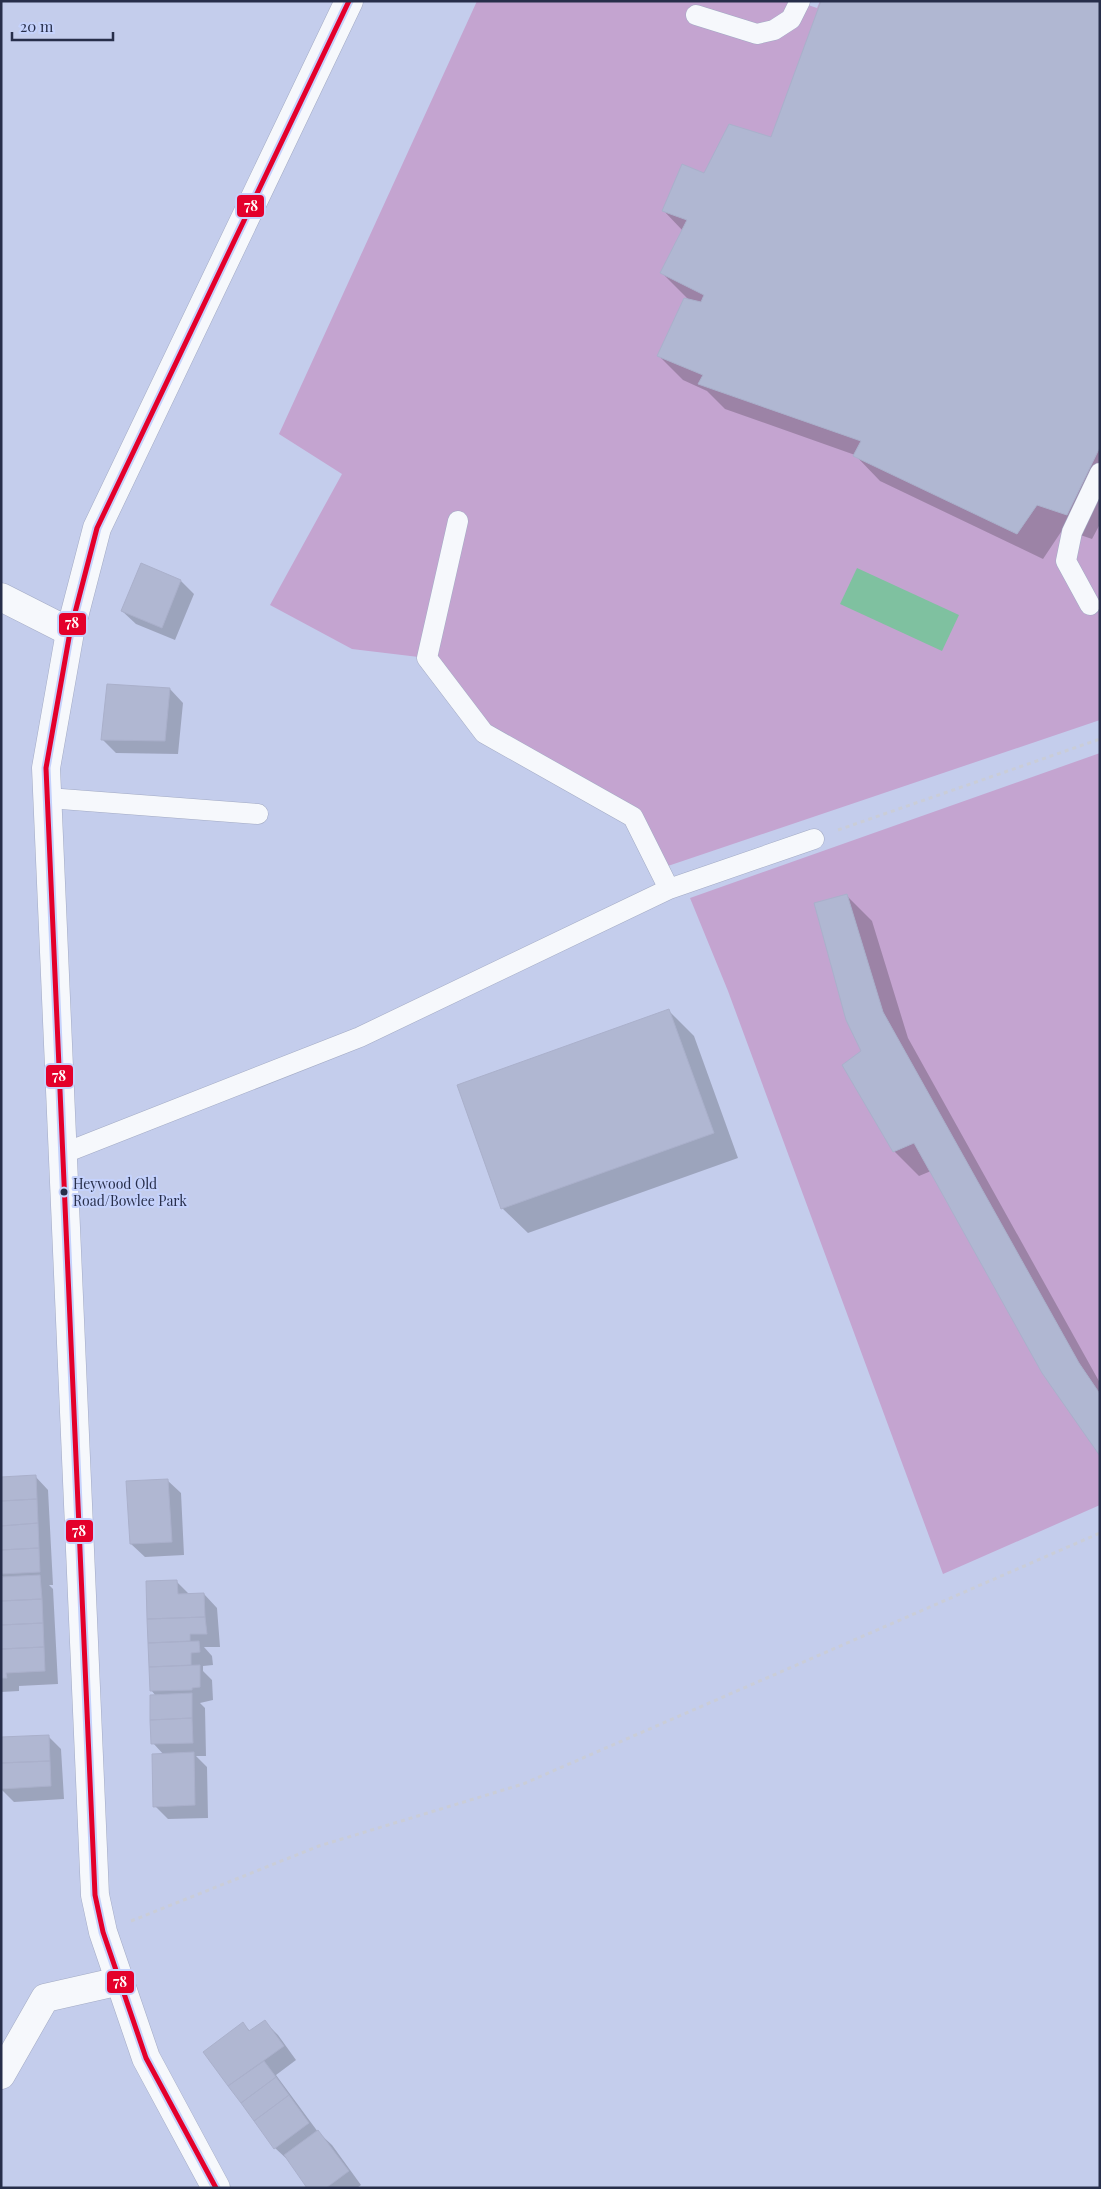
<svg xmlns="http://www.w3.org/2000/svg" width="1101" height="2189" font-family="'Playfair Display',serif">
<rect width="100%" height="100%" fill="#c4cdec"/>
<path fill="#c4a4d0" d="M477,1h319l21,7 3,-7h280v719l-441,149 -26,-52 -151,-86 -55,-73 -75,-9 -82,-44 72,-131 -63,-40z
M1100,753v752l-157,69 -215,-583 -38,-93z"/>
<path fill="#7fc1a0" d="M857,568l102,47 -17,36 -102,-47z"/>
<path fill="#0003" d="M1100,1v523l-8,15 -29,-10 -20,30 -163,-78 -25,-26 -130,-46 -18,-18 -24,-11 -25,-25 32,-54 -28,-28 21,-42 -20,-21 42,-35 67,-36z
M181,581l13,13 -19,46 -39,-16 -14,-13z
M170,689l13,14 -5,51 -62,-1 -14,-14z
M847,896l25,25 36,117 192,345v71l-169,-283 -12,5 -25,-25 -31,-99z
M669,1011l25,25 44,122 -210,75 -26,-25z
M35,1476l13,14 5,95h-4l4,4 5,95 -39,2v5l-18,1v-66l3,-48 -3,-3v-97z
M167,1480l14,13 3,62 -39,2 -14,-13z
M176,1581l14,14 14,-1 13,14 3,39h-16l8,9 1,9 -10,1v5l9,9 1,20 -13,3 5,5 1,48h-10l11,11 1,51 -40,1 -13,-13 9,-51 -11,-12 3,-47 -5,-6 -4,-108z
M48,1736l13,13 3,50 -50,3 -13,-13v-50z
M265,2022l13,13 18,25 -20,15 42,57 14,13 29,40 -4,3h-48l-20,-27 -14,-13 -70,-96 38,-28 8,8z"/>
<path fill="#b0b7d2" stroke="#aab0cb" d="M821,1h279v446l-33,68 -30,-10 -20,29 -164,-78 8,-15 -163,-57 5,-9 -46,-19 27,-58 17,4 3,-7 -44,-22 27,-53 -25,-9 20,-47 22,9 25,-49 42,13z
M141,563l40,17 -19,48 -41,-17z
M107,684l63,4 -5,53 -64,-1z
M847,894l36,118 196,351 21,31v62l-58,-83 -128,-230 -21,9 -51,-87 19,-14 -15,-31 -32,-117z
M669,1009l45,124 -213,76 -44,-124z
M36,1475l1,24 -36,2v-24z
M168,1479l4,63 -42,2 -4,-63z
M37,1499l1,24 -37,3v-25z
M38,1523l1,25 -38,2v-24z
M39,1548l1,24 -39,2v-24z
M40,1575l2,24 -41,2v-24z
M177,1580l1,14 26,-1 1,24 -58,2 -1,-38z
M42,1599l1,24 -42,2v-24z
M205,1617l2,17h-17v7l-42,2 -1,-24z
M43,1623l1,24 -43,2v-24z
M199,1641l1,11 -9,1v12l-42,2 -1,-24z
M44,1647l1,24 -39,2 1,5h-6v-29z
M200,1665v22l-8,1v2l-42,1 -1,-24z
M192,1693v25l-42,2v-25z
M192,1718l1,25 -42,1 -1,-24z
M49,1735l1,26 -49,2v-26z
M194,1752l1,53 -42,2 -1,-53z
M50,1761l1,25 -50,3v-26z
M265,2020l19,26 -56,40 -25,-34 40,-30 6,9z
M264,2061l12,16 -35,26 -13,-17z
M276,2077l13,18 -35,26 -13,-18z
M289,2095l20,28 -35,26 -20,-28z
M318,2130l31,41 -23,17h-19l-23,-33z"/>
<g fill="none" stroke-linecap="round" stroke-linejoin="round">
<defs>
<path id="service" d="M696,15l61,19 17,-4 17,-11 9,-18
M458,521l-31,137 57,75 149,84 36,72
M1090,605l-24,-44 6,-29 28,-59
M48,798l210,16
M62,1154l298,-117 309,-148 145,-50"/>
<path id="minor" d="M1,597l69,35
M1,2075l44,-77 75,-17"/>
<path id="primary" d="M216,2188l-70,-130 -43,-126 -8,-37 -49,-1127 24,-136 27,-104 252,-527"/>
</defs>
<use href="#service" stroke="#a2aac4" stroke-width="21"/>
<use href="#minor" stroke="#a2aac4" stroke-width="29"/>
<use href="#primary" stroke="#a2aac4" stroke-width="29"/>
<path stroke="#cacdd7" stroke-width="3" stroke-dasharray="4 4" stroke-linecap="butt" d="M838,830l262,-91
M131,1921l188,-75 204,-62 577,-251"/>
<use href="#service" stroke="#f6f8fc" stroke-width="20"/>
<use href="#minor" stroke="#f6f8fc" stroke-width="28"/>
<use href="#primary" stroke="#f6f8fc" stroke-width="28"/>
<defs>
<path id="bus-1" d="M216,2188l-70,-130 -43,-126 -8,-37 -49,-1127 24,-136 27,-104 252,-527"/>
</defs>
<use href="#bus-1" stroke="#c5d2fc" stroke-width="9"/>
<use href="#bus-1" stroke="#e4002b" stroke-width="5"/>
</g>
<circle fill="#272e4a" stroke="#c5d2fc" stroke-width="2" cx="64" cy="1192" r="4.5"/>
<g text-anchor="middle" stroke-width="4" stroke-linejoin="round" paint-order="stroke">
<g font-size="14" fill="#272e4a" stroke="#c5d2fc" text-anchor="start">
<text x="73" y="1189">Heywood Old<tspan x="73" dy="17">Road/Bowlee Park</tspan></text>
</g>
</g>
<g stroke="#c5d2fc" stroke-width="2">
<rect x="236" y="194" width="29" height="24" rx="5" fill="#e4002b"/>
<rect x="58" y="612" width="29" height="24" rx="5" fill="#e4002b"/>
<rect x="45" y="1064" width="29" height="24" rx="5" fill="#e4002b"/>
<rect x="65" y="1519" width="29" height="24" rx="5" fill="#e4002b"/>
<rect x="106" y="1970" width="29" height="24" rx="5" fill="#e4002b"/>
</g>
<g font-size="14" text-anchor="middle" font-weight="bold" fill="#fff">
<text x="251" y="211">78</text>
<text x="72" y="628">78</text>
<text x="59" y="1081">78</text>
<text x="79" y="1536">78</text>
<text x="120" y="1987">78</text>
</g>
<rect width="1101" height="2189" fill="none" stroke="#272e4a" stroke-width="5"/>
<path d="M12 32v8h101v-8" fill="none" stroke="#272e4a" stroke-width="2.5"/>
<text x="20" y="32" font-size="15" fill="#272e4a" stroke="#c5d2fc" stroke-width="4" paint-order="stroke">20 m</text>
</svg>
